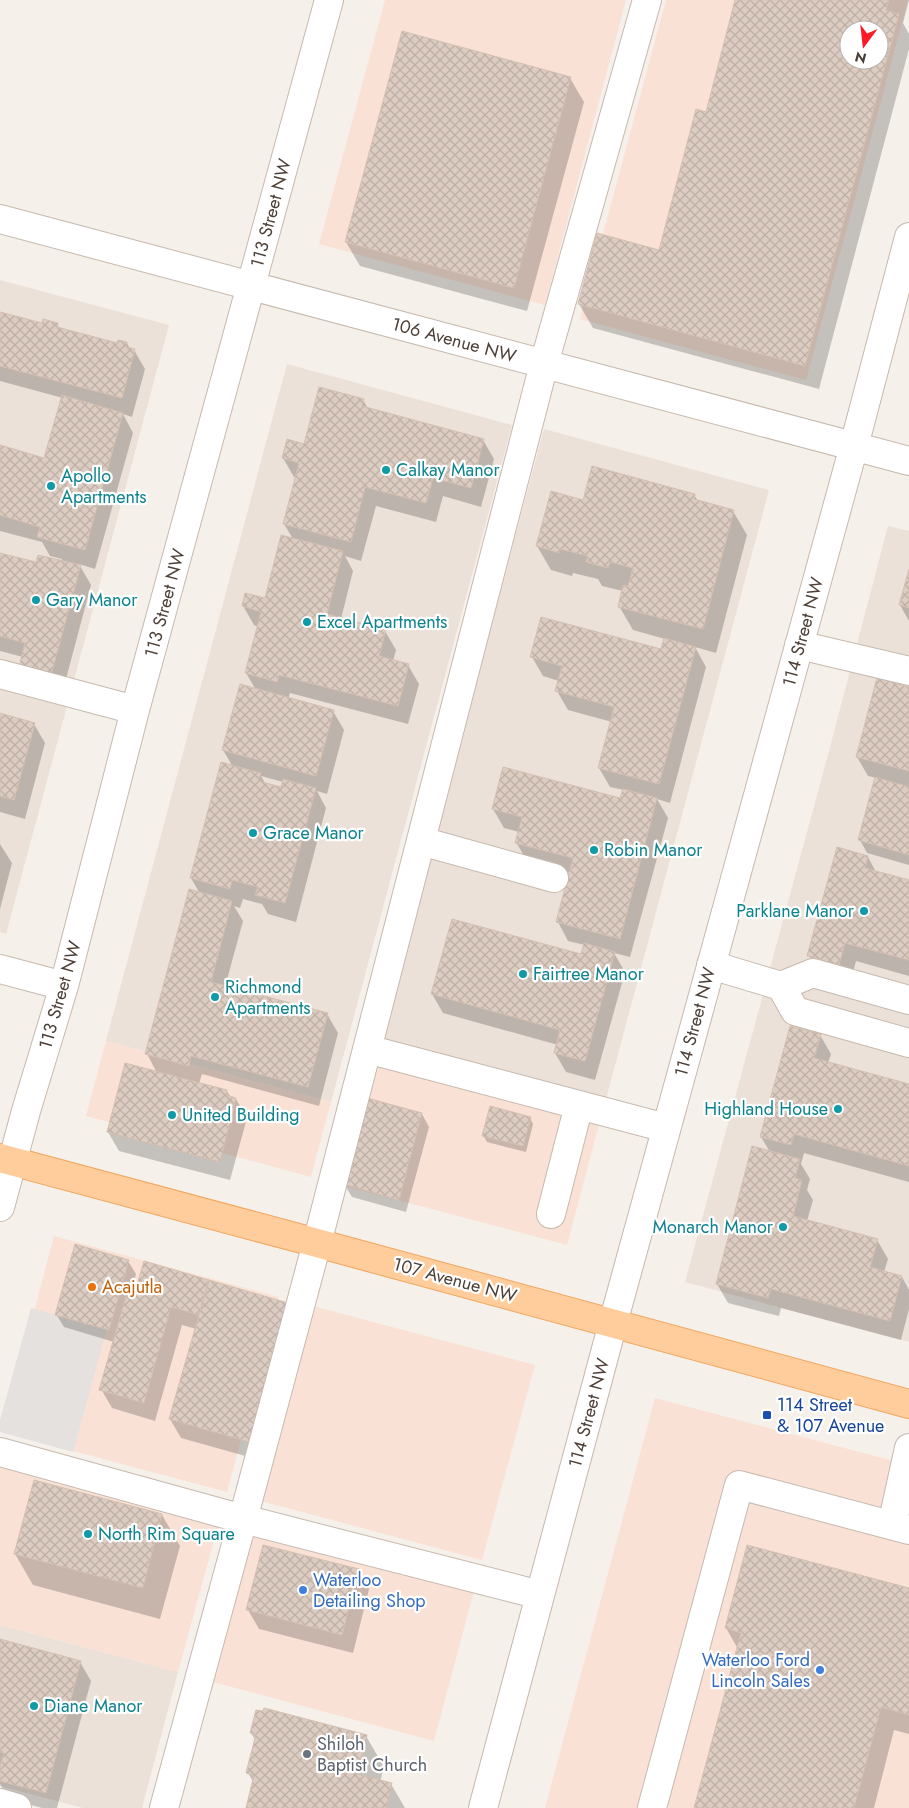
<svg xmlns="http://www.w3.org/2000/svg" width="909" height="1808" font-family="Jost,sans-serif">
<defs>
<pattern id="building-cross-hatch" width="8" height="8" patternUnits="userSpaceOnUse" patternTransform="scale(1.25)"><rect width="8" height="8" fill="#dcccc1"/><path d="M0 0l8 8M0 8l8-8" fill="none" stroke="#beb0a6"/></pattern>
</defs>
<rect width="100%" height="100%" fill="#f6f0ea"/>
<path fill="#ebe1d8" d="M0,280l169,45 -163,609 -6,-2z
M287,364l225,61 -181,677 -225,-61z
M544,429l225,61 -170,635 -225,-60z
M888,526l21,5v811l-224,-60 144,-531z
M0,1625l178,47 -36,136h-59l-83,-22z"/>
<path fill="#f9e2d5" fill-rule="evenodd" d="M385,0h241l-81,305 -226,-61z
M666,0h242l-102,380 -226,-61zM849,30h30v30h-30z
M106,1041l225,61 -20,75 -225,-61z
M374,1065l225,60 -32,120 -226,-60z
M54,1236l225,61 -52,195 -225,-60z
M309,1305l226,60 -53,195 -225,-60z
M655,1398l254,67v343h-364z
M0,1463l219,59 -41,150 -178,-47z
M249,1530l225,61 -40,150 -225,-60z"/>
<path fill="#e5e1df" d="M31,1308l76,21 -34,123 -73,-20v-12z"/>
<path fill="#0003" fill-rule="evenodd" d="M737,0h172l-6,23 6,11v15l-90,340 -226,-61 -14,-24 81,-53 46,-138zM849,30h30v30h-30z
M570,78l14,24 -57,209 -167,-45 -14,-24z
M0,313l43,11h14l3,6 58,15 9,-2 3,6 4,1 11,19 -13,48 -9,-3 10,19 -38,136 -16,-5 12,21 -29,109 -39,-37 -23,-6v-97l37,10 25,-3v-2l-12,-3 -8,-14 -42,-11v-84l45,12 18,-61 -63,-17z
M363,400l6,10 114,30 11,19 -13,48 -38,-11 -7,26 -60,-16 -15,55 -16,-5 8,15 -12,48 44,12 11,19 -3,11 15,4 11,19 -11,40 -118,-31 -2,6 45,12 11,19 -17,64 -10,-3 9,17 -30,114 -28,-8 -6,-10 -19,-5 -3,9 -6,-2 9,15 -18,66 102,27 11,19 -19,73 -117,-32 -3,10 28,7 4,7 5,1 11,19 -17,62 -111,-29 -11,-19 49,-59 -10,-19 53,-160 -9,-16 42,-111 -10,-17 33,-60 -10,-17 13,-46 -5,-2 -11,-19 23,-7 27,-60 -9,-15 13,-46 -3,-1 -11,-19 22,-13zM261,776l22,6 -1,6 -17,-5z
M694,495l4,6 35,10 14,24 -31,118 -21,-6 11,20 -36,136 -13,-4 11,19 -38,139 -16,-4 11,19 -30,108 -29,-8 -11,-19 3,-8 -115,-32 -11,-19 150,-38 3,-11 -17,-4 -10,-19 13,-49 -44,-12 -11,-19 3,-10 -15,-4 -11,-19 128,-9 3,-10 -14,-3 -11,-19 13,-46 -44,-12 -11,-19 2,-10 -16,-5 -11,-19 130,-7 3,-11 -32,-9 -14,-24 4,-15 -21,-5 -4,-7 -25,-6 -1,3 -21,-6 -14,-24 47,-45z
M909,574v47l-9,-16z
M909,688v177l-42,-12 -7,-13 17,-62 -9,-2 -11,-19z
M0,715l34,9 11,19 -20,76 -25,-7z
M0,844l12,19 -12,46z
M868,857l8,15 33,9v95l-53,-15 -6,22 -30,-8 -11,-19z
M820,1035l11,19 -3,9 81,23v96l-105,-29 -3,11 9,15 -3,11 6,10 -6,21 70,19 11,19 -4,13 18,5 7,13v19l-8,31 -120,-32 -2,8 -51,-13 -11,-19 53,-132 -9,-15z
M422,1114l7,13 -23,85 -54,-15 -8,-13z
M530,1118l3,6 -7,28 -39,-10 -4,-7z
M128,1261l8,13 -6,21 169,28 -39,137 -79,-22 -11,-19 26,-90 -14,-4 -27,96 -43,-13 -11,-19 13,-47 -50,-15 -8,-13z
M162,1515l18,31 -20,73 -127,-34 -18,-31z
M358,1570l11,19 -16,64 -94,-24 -11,-19z
M909,1589v145l-15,-4 -20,78h-178l42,-159 -12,-21z
M0,1640l80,22 11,19 -34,127h-15l-33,-9 -9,-15z
M251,1733l115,3 18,31 -4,15 11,2 14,24h-158l7,-25 -6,-10 8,-32z"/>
<path fill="url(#building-cross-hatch)" stroke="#d5bfb1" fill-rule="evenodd" d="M735,0h154l-3,10 13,4 -94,352 -227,-62 19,-71 62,17 37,-141 10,3zM849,30h30v30h-30z
M402,31l169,46 -57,211 -169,-46z
M0,312l42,11 1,-4 15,4 -1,4 60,16 1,-3 9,2 -1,5 9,2 -13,49 -122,-32z
M319,387l45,12 -2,7 122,33 -13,49 -38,-10 -7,25 -61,-16 -14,55 -68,-18 16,-61 -17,-5 5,-19 17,5z
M62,395l61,18 -38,137 -48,-13 3,-10 -40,-12v-70l44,13z
M592,466l103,28 -1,5 40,11 -31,119 -85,-22 5,-22 5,1 5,-18 -23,-6 -2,6 -22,-6 2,-6 -28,-7 -1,4 -23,-7 15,-55 32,9z
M281,535l62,16 -16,63 59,16 -7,26 30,8 -11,42 -119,-31 -2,7 -32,-9 16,-61 -19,-6 3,-13 20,5z
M0,553l36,9 2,-7 43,10 -30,110 -32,-8 6,-24 -25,-7z
M909,569v39l-10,-3z
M541,617l120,32 3,-11 32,9 -37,137 -61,-16 16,-61 -59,-16 7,-25 -32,-9z
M877,678l32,9v84l-53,-14z
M240,684l94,26 -18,66 -94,-26z
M0,713l35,10 -21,77 -14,-4z
M221,762l40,11 -3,8 23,6 2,-8 33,9 -31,115 -30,-8 3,-8 -26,-7 -2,9 -40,-11z
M503,767l117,31 3,-9 34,9 -37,141 -64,-17 17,-64 -58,-15 7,-26 -30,-8z
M875,777l34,10v68l-51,-15z
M837,847l31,9 -3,12 44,12v80l-64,-17 -6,22 -32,-9z
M189,889l43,12 -21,81 117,31 -20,74 -117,-31 -2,10 -44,-12z
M452,919l129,35 3,-11 31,9 -30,109 -31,-8 6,-23 -129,-36z
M790,1026l31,8 -7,24 95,26v82l-115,-32 -3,11 -31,-8z
M125,1063l102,27 -1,5 10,3 -16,64 -113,-30z
M367,1098l55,15 -23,87 -56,-16z
M490,1106l41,11 -8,29 -41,-10z
M752,1146l48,13 -5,19 7,2 -9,36 85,23 -8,28 32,9 -12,45 -119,-32 -3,9 -52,-14z
M75,1244l54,16 -20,70 -54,-15z
M144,1261l65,19 -10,35 -28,-8 -27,96 -45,-13 28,-97 7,2z
M209,1280l79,23 -39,139 -80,-23z
M34,1480l128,34 -19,74 -129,-34z
M263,1545l96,24 -17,66 -96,-25z
M747,1545l162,43v127l-28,-8 -27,101h-160l47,-175 -16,-5z
M0,1639l81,22 -35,132 -46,-12v-15l4,-13 -4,-1z
M264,1708l103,27 -10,39 35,9 -6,25h-140l8,-33 -8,-2 10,-39 -6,-1 6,-23 7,1z"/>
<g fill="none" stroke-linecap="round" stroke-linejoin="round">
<defs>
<path id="minor" d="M0,219l909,242
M799,645l110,26
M0,674l135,36
M421,841l133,37
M711,965l70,21 32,-13 96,27
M0,969l64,17
M781,986l14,25 114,32
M367,1049l299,79
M0,1207l26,-96 38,-125 71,-276 194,-710
M551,1214l28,-109
M0,1452l243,67 297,76
M892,1525l17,-77
M0,1803l17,5
M164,1808l79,-289 74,-276 227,-879 103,-364
M483,1808l130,-485 241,-877 55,-209
M652,1808l87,-323 170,45"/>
<path id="major" d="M0,1158l317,85 592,161"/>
</defs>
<use href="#minor" stroke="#c6b9af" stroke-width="30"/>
<use href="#major" stroke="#f0a65f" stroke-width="30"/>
<use href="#minor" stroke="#fff" stroke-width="28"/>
<use href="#major" stroke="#ffcd9b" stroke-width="28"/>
</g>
<g fill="#0f9aa8" stroke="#fff" stroke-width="2">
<circle cx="386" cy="470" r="5"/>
<circle cx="51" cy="486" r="5"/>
<circle cx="36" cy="600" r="5"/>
<circle cx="307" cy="622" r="5"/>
<circle cx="253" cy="833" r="5"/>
<circle cx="594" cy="850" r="5"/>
<circle cx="864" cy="911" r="5"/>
<circle cx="523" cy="974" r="5"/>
<circle cx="215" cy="997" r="5"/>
<circle cx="838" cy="1109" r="5"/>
<circle cx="172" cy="1115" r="5"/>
<circle cx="783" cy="1227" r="5"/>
<circle cx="88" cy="1534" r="5"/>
<circle cx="34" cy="1706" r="5"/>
</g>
<circle fill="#e8710a" stroke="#fff" stroke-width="2" cx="92" cy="1287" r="5"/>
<rect fill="#1a4fb4" stroke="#fff" stroke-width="2" x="762" y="1410" width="10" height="10" rx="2.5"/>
<g fill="#3f7fe0" stroke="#fff" stroke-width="2">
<circle cx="303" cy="1590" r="5"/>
<circle cx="820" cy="1670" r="5"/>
</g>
<circle fill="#6b7280" stroke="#fff" stroke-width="2" cx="307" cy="1754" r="5"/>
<g text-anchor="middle" stroke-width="4.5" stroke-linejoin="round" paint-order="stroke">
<g font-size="18" fill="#4c3f37" stroke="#fff">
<text transform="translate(271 213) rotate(-75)" y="6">113 Street NW</text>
<text transform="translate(454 340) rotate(15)" y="6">106 Avenue NW</text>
<text transform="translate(165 603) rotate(-75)" y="6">113 Street NW</text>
<text transform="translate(803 632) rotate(-75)" y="6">114 Street NW</text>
<text transform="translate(60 995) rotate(-74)" y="6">113 Street NW</text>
<text transform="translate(695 1022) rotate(-75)" y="6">114 Street NW</text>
<text transform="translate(455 1280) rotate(15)" y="6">107 Avenue NW</text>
<text transform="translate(589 1413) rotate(-75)" y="6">114 Street NW</text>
</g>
<g font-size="18" fill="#0d838f" stroke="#fff" text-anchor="start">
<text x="396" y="476">Calkay Manor</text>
<text x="61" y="482">Apollo<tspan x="61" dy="21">Apartments</tspan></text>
<text x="46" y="606">Gary Manor</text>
<text x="317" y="628">Excel Apartments</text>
<text x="263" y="839">Grace Manor</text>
<text x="604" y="856">Robin Manor</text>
<text x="854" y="917" text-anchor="end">Parklane Manor</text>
<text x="533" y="980">Fairtree Manor</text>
<text x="225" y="993">Richmond<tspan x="225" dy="21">Apartments</tspan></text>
<text x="828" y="1115" text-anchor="end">Highland House</text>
<text x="182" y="1121">United Building</text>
<text x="773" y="1233" text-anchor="end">Monarch Manor</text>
<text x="98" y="1540">North Rim Square</text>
<text x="44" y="1712">Diane Manor</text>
</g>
<g font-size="18" fill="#c56008" stroke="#fff" text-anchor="start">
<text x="102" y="1293">Acajutla</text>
</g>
<g font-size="18" fill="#164399" stroke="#fff" text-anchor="start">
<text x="777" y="1411">114 Street<tspan x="777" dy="21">&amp; 107 Avenue</tspan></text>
</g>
<g font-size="18" fill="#366cbe" stroke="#fff" text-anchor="start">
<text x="313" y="1586">Waterloo<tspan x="313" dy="21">Detailing Shop</tspan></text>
<text x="810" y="1666" text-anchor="end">Waterloo Ford<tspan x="810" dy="21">Lincoln Sales</tspan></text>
</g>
<g font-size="18" fill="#5b616d" stroke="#fff" text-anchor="start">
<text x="317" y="1750">Shiloh<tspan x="317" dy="21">Baptist Church</tspan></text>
</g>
</g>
<g transform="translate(864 45) rotate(195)"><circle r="24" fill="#ffffff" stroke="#b7b2af"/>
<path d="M0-4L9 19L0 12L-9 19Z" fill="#ff1927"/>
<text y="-8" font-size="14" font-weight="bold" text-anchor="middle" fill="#4c3f37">N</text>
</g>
</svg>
